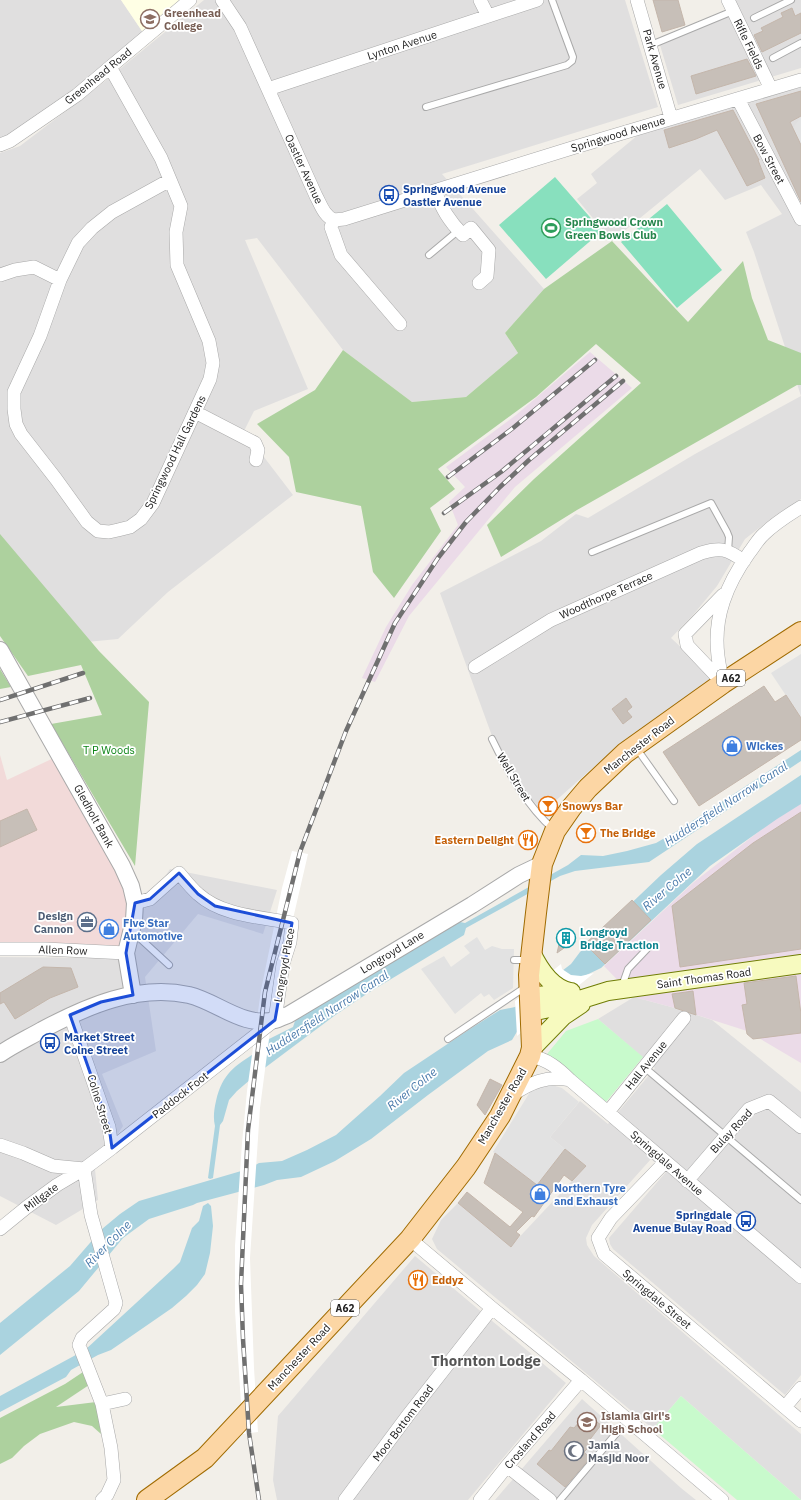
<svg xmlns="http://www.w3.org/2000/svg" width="801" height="1500" font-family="'IBM Plex Sans',sans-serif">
<rect width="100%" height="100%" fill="#f2efe9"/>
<path fill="#e0dfdf" d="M0,0h121l25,37 -146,106z
M204,0h421l33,107 -216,67 102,115 -39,44 13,20 -52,44 -54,5 -69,-52 -86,-112 -12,2 63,149 -54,22 -10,20 49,64 -125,97 -50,47 -42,4 -76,-32v-458l20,-7 84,-64z
M725,0h76v68l-123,37 -18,-60 72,-30z
M801,87v412l-25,16 -31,24 -28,47 -24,29 -22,23 44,41 -58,38 -61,48 -53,47 -15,-17 -32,-48 -56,-154 101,-52 35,-27 12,4 107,-64 106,-58 -47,-144 -8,-20 36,-18 -21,-29 -36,15 -25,-31 -88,72 -35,-42 20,-16 -6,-9 47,-39z
M170,869l107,21 -14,44 -65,-20 -53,63 11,74 -54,23 21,52 -28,43 3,31 -42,25 -56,-29v-239l104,1 16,-12z
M634,997l41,11 37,12 89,72v283l-16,20 -172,-146 -3,-5 -1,-6 57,-66 -15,-13 -59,66 -6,13 1,7 7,11 207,178v66l-120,-104 -28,33 -216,-180 -5,-10 9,-19 17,-17 53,43 75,-80 -36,-29 30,-36 28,23 47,-56 -57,-49z
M415,1256l151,127 -98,117h-191l-4,-20 5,-64z
M582,1399l99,89 15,12h-201z"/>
<path fill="#f2dad9" d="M0,755l7,25 51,-24 65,131 6,17 -9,42 -120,2z"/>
<path fill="#ebdbe8" d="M590,352l42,36 -117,99 -106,129 -34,66 -13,-4 24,-51 26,-42 46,-60 -9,-23 16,-15 -19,-20 70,-52z
M801,803v260l-54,-32 -72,-23 -41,-11 -30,-31 90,-84 77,-60z"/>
<path fill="#ffffe5" d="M121,0h66l-41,37z"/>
<path fill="#add19e" d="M612,241l76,81 55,-61 9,37 16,42 33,13v32h-4l-220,125 -76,47 -14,-32 47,-46 107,-96 -45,-39 -60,53 -98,72 17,20 -25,19 11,23 -47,67 -21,-26 -12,-66 -65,-14 -7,-35 -32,-33 58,-34 28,-40 69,52 54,-5 52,-44 -13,-20 39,-44z
M0,534l99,117 50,51 -14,164 -84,-142 51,-9 -21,-50 -53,11 -28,-40z
M0,669l11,18 -11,2z
M83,1372l6,13 -33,22 40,-5 5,32 -9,-8 -18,-4 -34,12 -16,12 -12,12 -12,6v-46l65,-34z"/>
<path fill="#c8facc" d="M598,1019l45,38 -37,45 -59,-48 19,-23z
M681,1396l120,104h-64l-84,-71z"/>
<path fill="#88e0be" d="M555,177l47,54 -56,48 -47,-54z
M667,204l55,66 -45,38 -56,-66z"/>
<path fill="#e2e2e2" d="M801,117v48l-13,8 -11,-23z
M801,654v64l-30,-45z
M477,937l8,13 7,-4 10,3h12l-1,39 -19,12 -5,-6 -5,3 -3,-4 -26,21 -34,-45 23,-13 7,11 19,-14 -6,-7z
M552,1085l10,3 17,14 -29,35 15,12 -46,59 6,-32 -32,-24 37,-60 8,-4z"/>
<path fill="#aad3df" d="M801,750v11l-152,101 -74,9 -15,5 -94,52 -2,7 -96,58 -34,23 -76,57 -21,18 -8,9 -6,21 -3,4 -7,53 -3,1 -2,-1 7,-52c-2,-8 -1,-16 1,-25 7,-30 21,-36 45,-52l2,-7 30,-15 2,-6 74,-46 91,-53 5,1 103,-58 13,-10 22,1 24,-5 29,-8 21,-12z
M801,775v29l-24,15 -67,47 -109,102 -23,11 -60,51 -6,10 -24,11 -60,44 -57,44 -36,22 -34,16 -24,3 -13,5 -67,18 -4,2 -44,14 -26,19 -44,53 -79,64v-32l70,-57 32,-37 18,-15 19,-13 109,-32 11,-6 23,-2 25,-11 29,-15 44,-39 24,-23 69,-46 27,-17 15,-3 56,-43 9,-12 81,-77 36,-31z
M208,1203l3,3 2,20 -3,27 -5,21 -8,11 -11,11 -14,12 -42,29 -19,13 -13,5 -27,15 -5,7 -66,35v-16l85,-46 88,-81 7,-7 12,-34 7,-7 4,-15z"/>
<path fill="#fff" d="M292,851l16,3 -34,147 -14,107 -10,150 4,110 4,64 -15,2 -8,-123v-65l7,-103 5,-52 14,-101 21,-102z
M561,964l1,5 9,6 10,1 13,-3 -77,63 -2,-35z"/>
<path fill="#c7bfb8" stroke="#c4b6ab" d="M653,0h25l7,25 -23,7z
M792,8l3,8 6,-3v20l-39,19 -8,-17 9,-4 -2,-3 22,-11 -2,-4z
M747,59l9,17 -60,18 -5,-18z
M801,91v25l-11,6 11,23v57l-45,-98z
M733,110l26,50h-1l7,18 -18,8 -30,-56 -21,9 -27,9 -5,-18z
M764,686l11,16 11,-7 15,23v22l-102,66 -36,-54z
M626,698l6,9 -5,4 5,6 -9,7 -11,-15z
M27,809l10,21 -37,17v-26z
M801,812v137l-121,18 -8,-61 81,-63z
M632,900l19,20 -46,44 -20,-20z
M568,931l6,10 -17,12 4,-17z
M43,967l28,1 7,19 -28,11 -35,21 -11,-17 -4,2v-11z
M796,976l5,38v19l-48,6 -6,-5 -5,-29 5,-1 -3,-21z
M693,991l3,24 -21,-7 -3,-14z
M490,1079l12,6 -17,30 -8,-10z
M565,1149l21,17 -14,15 -8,-6 -30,42 -2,-1 -16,16 4,3 -9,12 -53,-44 9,-11 43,35 13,-15 -39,-29 11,-30 42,32z
M586,1414l15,11 -13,17 2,4 -6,6 6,6 -25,29 -28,-23 12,-14 2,1 19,-24 4,1z"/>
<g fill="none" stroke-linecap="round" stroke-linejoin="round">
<defs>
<path id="service" d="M754,18l37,-18
M651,45l82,-34
M773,58l28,-15
M426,107l141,-42 5,-4 1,-4 -21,-57
M429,255l30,-25
M592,552l119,-49 16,29 2,5 -1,14
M492,739c16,33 34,66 62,91
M637,749l37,52
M133,932l36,33
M514,960h15
M622,986l6,-17 19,-20
M448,1039l79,-53
M644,1067l157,133
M560,1500l60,-71"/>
<path id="minor" d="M222,0l18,27 76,169c5,9 8,20 18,24
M480,0l8,16
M637,0l34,118
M728,0l43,89
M110,67l51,91 20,48 -5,26 1,33 32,76 4,22 -3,16 -57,124 -12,16 -11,8 -12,3 -9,2 -11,-1 -11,-9 -31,-43 -35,-45 -5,-10 -2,-15v-17l26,-56 20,-56 18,-37 14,-15 20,-16 58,-32
M268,89l269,-89
M738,99l63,120
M0,145l10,-4 67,-46 113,-95
M435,191c7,18 14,30 28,44l8,-7 18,22 -2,26 -8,7
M334,220l10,-1 228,-71 229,-68
M334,220l-3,7 10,28 59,69
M0,275l15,-5 19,-3 26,13
M195,412l60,31 3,7 -2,10
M723,595l-38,39 2,11 36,38
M475,667l76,-47 150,-67c20,-6 26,-4 43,8
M723,683c-2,-9 -4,-18 -5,-27 -5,-39 9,-72 31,-103 5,-6 9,-14 15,-19 11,-11 24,-19 37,-27
M0,949h45l81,4
M70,1015l39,112 3,21
M530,1056c17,3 28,12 40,24l231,197
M512,1095c18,-12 35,-20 58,-15
M608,1112l76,-94
M0,1145l23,8 30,13 31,3
M665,1162l-54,56 -13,20 6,16 197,167
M84,1169l7,46 25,88 -2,6 -32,29 -3,7 23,59 9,44 3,32 -7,15 -5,5
M687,1181l62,-72 20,-8 32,26
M0,1229l27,-22 30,-22 27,-16 28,-21 163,-128 8,-56 7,-22 2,-19c-31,-6 -70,-7 -94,-29 -7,-6 -13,-14 -19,-21l-29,26 -15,4
M410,1239l82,69 89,72 141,120
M102,1404l23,-5
M785,1407l16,-19
M507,1466l43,34
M345,1500l64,-86 83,-106
M480,1500l27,-34 74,-86"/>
<path id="tertiary" d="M0,650l122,216 9,20 4,17 -1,17 -8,33 7,42
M0,1054c13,-9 28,-16 42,-24 45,-24 95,-46 147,-35 29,7 54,33 86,25 4,-1 9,-4 13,-5l184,-110 47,-30 23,-11"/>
<path id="secondary" d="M531,952c8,17 20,36 39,40
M531,997l40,-5
M531,1012l32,-7 45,-14 193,-27
M532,1048l31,-32 18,-12"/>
<path id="primary" d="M147,1500l58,-42 205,-219 56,-72 34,-51 30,-60 2,-8 -3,-73 7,-62 6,-49 13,-33 16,-23 17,-20 37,-35 98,-70 78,-51"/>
</defs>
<use href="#service" stroke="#a9a9a9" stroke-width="8"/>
<use href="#minor" stroke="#a9a9a9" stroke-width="14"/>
<use href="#tertiary" stroke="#a9a9a9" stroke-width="18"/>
<use href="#secondary" stroke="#707d05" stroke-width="20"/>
<use href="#primary" stroke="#a06b00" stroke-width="22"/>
<use href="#service" stroke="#fff" stroke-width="6"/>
<use href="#minor" stroke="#fff" stroke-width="13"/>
<use href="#tertiary" stroke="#fff" stroke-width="16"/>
<use href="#secondary" stroke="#f7fabf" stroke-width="18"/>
<use href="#primary" stroke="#fcd6a4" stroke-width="20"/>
<defs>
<path id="rail" d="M448,477l65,-49 82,-68
M444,513l57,-41 115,-96
M0,700l83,-27
M0,722l90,-24
M259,1500l-10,-67 -6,-94 -2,-55 7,-154 17,-138 35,-140 46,-121 49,-108 43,-65 28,-36 34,-35 29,-27 94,-79"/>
</defs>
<use href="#rail" stroke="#707070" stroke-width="4.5"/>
<use href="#rail" stroke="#fff" stroke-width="3" stroke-dasharray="9" stroke-linecap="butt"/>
</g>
<path fill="#1d4ed8" fill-opacity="0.2" stroke="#1d4ed8" stroke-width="3" stroke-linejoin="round" d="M179,873l19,21 17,12 77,17 -17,97 -163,128 -3,-21 -39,-112 31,-13 32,-7 -7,-42 9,-50 15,-4z"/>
<defs>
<symbol id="university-ring" viewBox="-11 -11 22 22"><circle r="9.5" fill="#fff" stroke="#8d6e63" stroke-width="1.5"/><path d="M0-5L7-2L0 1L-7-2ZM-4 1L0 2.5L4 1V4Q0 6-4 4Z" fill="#8d6e63"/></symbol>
<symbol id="bus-ring" viewBox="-11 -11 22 22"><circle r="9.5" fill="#fff" stroke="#1a4fb4" stroke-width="1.5"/><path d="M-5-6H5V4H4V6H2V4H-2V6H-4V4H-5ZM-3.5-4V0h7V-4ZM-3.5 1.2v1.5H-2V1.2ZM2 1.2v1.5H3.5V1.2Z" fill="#1a4fb4"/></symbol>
<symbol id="stadium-ring" viewBox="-11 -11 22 22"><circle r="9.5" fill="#fff" stroke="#2e9e5b" stroke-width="1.5"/><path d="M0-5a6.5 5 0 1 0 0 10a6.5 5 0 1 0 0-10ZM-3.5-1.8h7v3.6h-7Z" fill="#2e9e5b"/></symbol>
<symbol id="shop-ring" viewBox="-11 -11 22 22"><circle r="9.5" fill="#fff" stroke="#3f7fe0" stroke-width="1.5"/><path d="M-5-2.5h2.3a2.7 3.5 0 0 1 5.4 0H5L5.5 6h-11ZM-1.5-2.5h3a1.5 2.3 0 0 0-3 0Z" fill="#3f7fe0"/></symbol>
<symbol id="bar-ring" viewBox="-11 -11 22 22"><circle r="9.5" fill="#fff" stroke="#e8710a" stroke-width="1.5"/><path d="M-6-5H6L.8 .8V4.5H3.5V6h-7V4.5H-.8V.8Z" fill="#e8710a"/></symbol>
<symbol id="restaurant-ring" viewBox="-11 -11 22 22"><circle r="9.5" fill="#fff" stroke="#e8710a" stroke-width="1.5"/><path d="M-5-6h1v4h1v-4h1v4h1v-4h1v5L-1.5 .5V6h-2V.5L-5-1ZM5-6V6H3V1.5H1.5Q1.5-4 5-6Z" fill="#e8710a"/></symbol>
<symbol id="office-ring" viewBox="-11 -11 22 22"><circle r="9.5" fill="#fff" stroke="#5c6f8a" stroke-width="1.5"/><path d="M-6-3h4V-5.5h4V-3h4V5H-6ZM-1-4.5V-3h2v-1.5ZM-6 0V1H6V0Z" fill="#5c6f8a"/></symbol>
<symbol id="building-ring" viewBox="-11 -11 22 22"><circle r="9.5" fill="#fff" stroke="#0f9aa8" stroke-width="1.5"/><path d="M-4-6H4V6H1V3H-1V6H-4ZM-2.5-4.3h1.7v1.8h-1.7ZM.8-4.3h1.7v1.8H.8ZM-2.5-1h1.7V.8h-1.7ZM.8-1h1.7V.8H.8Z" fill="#0f9aa8"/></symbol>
<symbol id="school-ring" viewBox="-11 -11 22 22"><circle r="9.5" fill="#fff" stroke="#8d6e63" stroke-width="1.5"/><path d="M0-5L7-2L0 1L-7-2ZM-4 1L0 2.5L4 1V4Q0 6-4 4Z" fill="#8d6e63"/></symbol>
<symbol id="mosque-ring" viewBox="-11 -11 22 22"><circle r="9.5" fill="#fff" stroke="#6b7280" stroke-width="1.5"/><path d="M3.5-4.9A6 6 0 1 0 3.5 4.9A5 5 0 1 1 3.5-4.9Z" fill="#6b7280"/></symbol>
</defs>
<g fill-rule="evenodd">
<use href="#university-ring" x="139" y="8" width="22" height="22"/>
<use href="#bus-ring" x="378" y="184" width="22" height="22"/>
<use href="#stadium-ring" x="540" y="217" width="22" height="22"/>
<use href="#shop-ring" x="721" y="735" width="22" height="22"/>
<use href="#bar-ring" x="537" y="795" width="22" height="22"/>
<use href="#bar-ring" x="575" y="822" width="22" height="22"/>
<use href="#restaurant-ring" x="517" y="829" width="22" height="22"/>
<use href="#office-ring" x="76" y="911" width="22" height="22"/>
<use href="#shop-ring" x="98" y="918" width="22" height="22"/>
<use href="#building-ring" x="555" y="927" width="22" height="22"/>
<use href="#bus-ring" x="39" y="1032" width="22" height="22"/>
<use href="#shop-ring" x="529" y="1183" width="22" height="22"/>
<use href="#bus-ring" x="735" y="1210" width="22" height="22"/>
<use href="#restaurant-ring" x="407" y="1269" width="22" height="22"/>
<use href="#school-ring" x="576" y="1411" width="22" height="22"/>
<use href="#mosque-ring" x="563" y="1440" width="22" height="22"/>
</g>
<g text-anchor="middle" stroke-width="3.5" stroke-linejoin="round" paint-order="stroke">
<g fill="#fff" stroke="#646464" stroke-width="1">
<rect x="717" y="670" width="28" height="16" rx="3"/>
<rect x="331" y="1300" width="28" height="16" rx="3"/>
</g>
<g font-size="10" font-weight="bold" fill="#222">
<text x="731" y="682">A62</text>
<text x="345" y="1312">A62</text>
</g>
<g font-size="11" font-weight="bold" fill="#785e54" stroke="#fff" text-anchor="start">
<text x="164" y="17">Greenhead<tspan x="164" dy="13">College</tspan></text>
<text x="601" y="1420">Islamia Girl's<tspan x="601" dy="13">High School</tspan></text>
</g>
<g font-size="11" fill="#222" stroke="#fff">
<text transform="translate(749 44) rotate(64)" y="4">Rifle Fields</text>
<text transform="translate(402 45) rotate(-18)" y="4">Lynton Avenue</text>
<text transform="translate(655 59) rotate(74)" y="4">Park Avenue</text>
<text transform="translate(98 76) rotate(-39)" y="4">Greenhead Road</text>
<text transform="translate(618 134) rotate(-17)" y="4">Springwood Avenue</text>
<text transform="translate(769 159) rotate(62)" y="4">Bow Street</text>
<text transform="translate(304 169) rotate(65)" y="4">Oastler Avenue</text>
<text transform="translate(175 452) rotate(-64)" y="4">Springwood Hall Gardens</text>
<text transform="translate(606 595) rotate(-24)" y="4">Woodthorpe Terrace</text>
<text transform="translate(639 745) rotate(-38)" y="4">Manchester Road</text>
<text transform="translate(514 777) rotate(59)" y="4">Well Street</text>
<text transform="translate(94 816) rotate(61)" y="4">Gledholt Bank</text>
<text transform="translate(63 950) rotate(2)" y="4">Allen Row</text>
<text transform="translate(392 952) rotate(-31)" y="4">Longroyd Lane</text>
<text transform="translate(284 965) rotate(-80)" y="4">Longroyd Place</text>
<text transform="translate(704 978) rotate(-8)" y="4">Saint Thomas Road</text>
<text transform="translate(646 1065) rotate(-51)" y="4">Hall Avenue</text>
<text transform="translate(180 1095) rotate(-38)" y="4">Paddock Foot</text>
<text transform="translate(100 1104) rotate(73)" y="4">Colne Street</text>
<text transform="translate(502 1106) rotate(-60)" y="4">Manchester Road</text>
<text transform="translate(731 1131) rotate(-47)" y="4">Bulay Road</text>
<text transform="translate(667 1163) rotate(41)" y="4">Springdale Avenue</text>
<text transform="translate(41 1197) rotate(-36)" y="4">Millgate</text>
<text transform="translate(657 1299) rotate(40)" y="4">Springdale Street</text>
<text transform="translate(299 1357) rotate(-47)" y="4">Manchester Road</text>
<text transform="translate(403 1423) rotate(-53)" y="4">Moor Bottom Road</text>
<text transform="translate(530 1440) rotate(-49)" y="4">Crosland Road</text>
</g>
<g font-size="11" font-weight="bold" fill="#164399" stroke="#fff" text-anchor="start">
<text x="403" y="193">Springwood Avenue<tspan x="403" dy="13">Oastler Avenue</tspan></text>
<text x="64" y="1041">Market Street<tspan x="64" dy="13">Colne Street</tspan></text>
<text x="732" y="1219" text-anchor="end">Springdale<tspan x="732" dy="13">Avenue Bulay Road</tspan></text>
</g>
<g font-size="11" font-weight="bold" fill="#27864d" stroke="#fff" text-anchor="start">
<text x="565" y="226">Springwood Crown<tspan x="565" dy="13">Green Bowls Club</tspan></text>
</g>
<g font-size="11" font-weight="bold" fill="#366cbe" stroke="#fff" text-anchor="start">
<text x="746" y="750">Wickes</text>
<text x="123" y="927">Five Star<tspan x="123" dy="13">Automotive</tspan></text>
<text x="554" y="1192">Northern Tyre<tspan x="554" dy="13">and Exhaust</tspan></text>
</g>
<g font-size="11" fill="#0c8416" stroke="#fff">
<text x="109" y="754">T P Woods</text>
</g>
<g font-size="11" font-weight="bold" fill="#c56008" stroke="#fff" text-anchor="start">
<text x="562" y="810">Snowys Bar</text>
<text x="600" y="837">The Bridge</text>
<text x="514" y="844" text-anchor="end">Eastern Delight</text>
<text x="432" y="1284">Eddyz</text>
</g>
<g font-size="11" font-weight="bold" fill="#4e5e75" stroke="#fff" text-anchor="end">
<text x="73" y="920">Design<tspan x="73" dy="13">Cannon</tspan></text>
</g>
<g font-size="11" font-weight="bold" fill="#0d838f" stroke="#fff" text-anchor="start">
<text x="580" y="936">Longroyd<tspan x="580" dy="13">Bridge Traction</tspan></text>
</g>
<g font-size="11" font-weight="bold" fill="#5b616d" stroke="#fff" text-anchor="start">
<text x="588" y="1449">Jamia<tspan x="588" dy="13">Masjid Noor</tspan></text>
</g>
<g font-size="12" font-style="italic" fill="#4a7aab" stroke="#fff">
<text transform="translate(726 804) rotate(-33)" y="4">Huddersfield Narrow Canal</text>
<text transform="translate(667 889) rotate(-40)" y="4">River Colne</text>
<text transform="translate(327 1013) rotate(-33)" y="4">Huddersfield Narrow Canal</text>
<text transform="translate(412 1089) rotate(-39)" y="4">River Colne</text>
<text transform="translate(108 1244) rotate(-45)" y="4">River Colne</text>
</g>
<g font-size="15" font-weight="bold" fill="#555" stroke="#fff">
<text x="486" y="1366">Thornton Lodge</text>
</g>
</g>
</svg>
